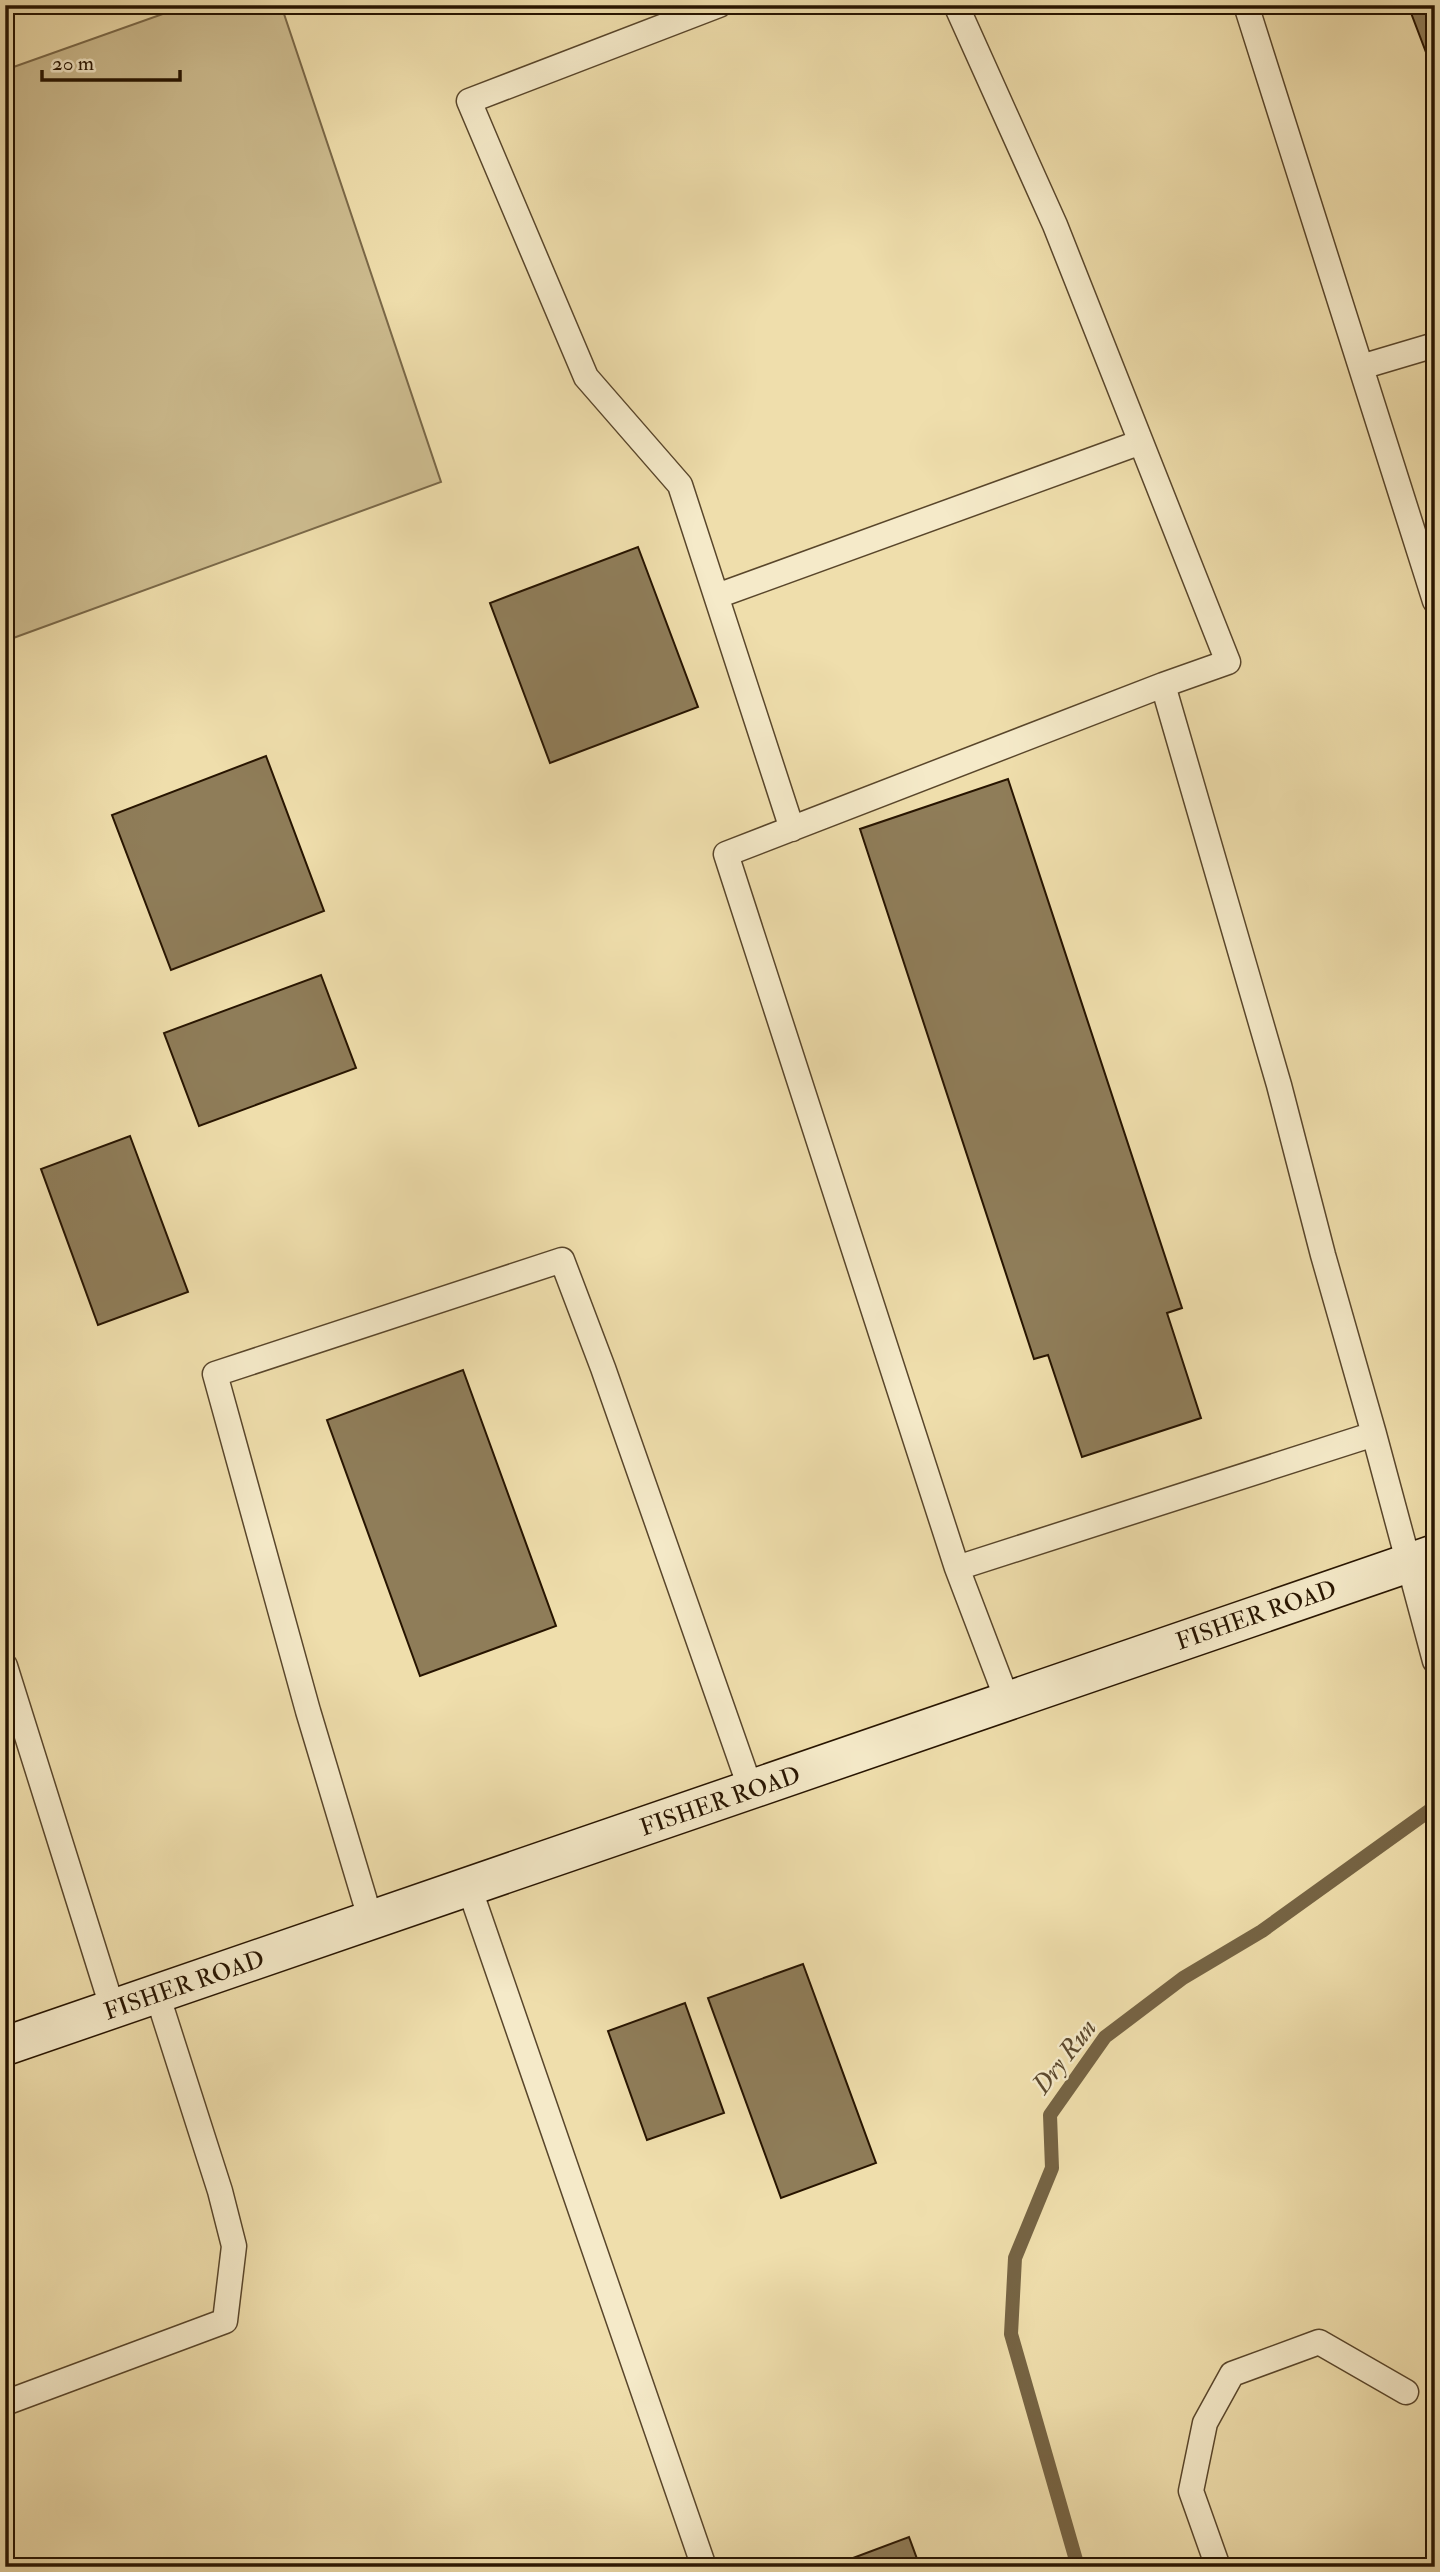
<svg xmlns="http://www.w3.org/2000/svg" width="1440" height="2572" font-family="'IM FELL Double Pica',serif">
<rect width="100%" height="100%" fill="#efdeac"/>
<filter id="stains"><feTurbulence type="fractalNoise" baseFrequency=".00286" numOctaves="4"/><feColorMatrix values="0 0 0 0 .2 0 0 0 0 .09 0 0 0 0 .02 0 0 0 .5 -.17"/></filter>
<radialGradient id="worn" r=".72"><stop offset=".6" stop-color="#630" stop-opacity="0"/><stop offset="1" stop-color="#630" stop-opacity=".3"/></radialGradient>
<path fill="#cdbc8f" stroke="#7a6848" stroke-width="2" d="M188,5h93l160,477 -436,159v-571z"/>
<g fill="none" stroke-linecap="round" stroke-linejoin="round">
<path stroke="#766444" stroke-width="14" d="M1078,2567l-67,-233 4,-76 37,-90 -2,-53 55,-78 78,-59 79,-47 171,-123"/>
</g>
<path fill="#8f7d59" stroke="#271400" stroke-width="2" d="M1408,5h27v71z
M638,547l60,160 -148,56 -60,-160z
M266,756l58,155 -153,59 -59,-155z
M1008,779l174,529 -15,5 34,105 -119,39 -34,-102 -14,4 -174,-530z
M321,975l35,93 -157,58 -35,-93z
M130,1136l58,156 -90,33 -57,-156z
M463,1370l93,256 -136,50 -93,-256z
M803,1964l73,199 -95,35 -73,-200z
M685,2003l39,110 -77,27 -39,-109z
M909,2537l11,30h-91z"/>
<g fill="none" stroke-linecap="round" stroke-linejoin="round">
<defs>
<path id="lane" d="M719,5l-250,96 117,276 94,108 112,344
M956,5l99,220 173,437 -65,23
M1246,5l189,596
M1361,367l74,-22
M717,596l424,-154
M957,1568l-231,-714 437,-169 116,400 44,170 51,179
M5,1666l108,344
M1008,1702l-51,-134 417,-134 61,227
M469,1887l235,680
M371,1921l-63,-210 -93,-337 347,-114 41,108 148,422
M5,2403l220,-82 9,-75 -14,-55 -63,-197
M1218,2567l-27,-76 14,-68 27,-49 87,-32 87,50"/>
<path id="secondary" d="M5,2046l1430,-492"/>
</defs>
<use href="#lane" stroke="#59462b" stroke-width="27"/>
<use href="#secondary" stroke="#271400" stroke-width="41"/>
<use href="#lane" stroke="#f5eac9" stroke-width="24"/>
<use href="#secondary" stroke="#f5eac9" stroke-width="38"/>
</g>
<g text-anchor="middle" stroke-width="5" stroke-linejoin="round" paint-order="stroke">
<g font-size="24" fill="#271400" stroke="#f5eac9">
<text transform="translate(1256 1615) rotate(-19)" y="8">FISHER ROAD</text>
<text transform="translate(720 1801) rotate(-19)" y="8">FISHER ROAD</text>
<text transform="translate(184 1985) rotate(-19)" y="8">FISHER ROAD</text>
</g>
<g font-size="26" font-style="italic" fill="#5c492e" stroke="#f5eac9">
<text transform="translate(1064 2056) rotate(-52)" y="9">Dry Run</text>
</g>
</g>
<rect width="1440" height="2572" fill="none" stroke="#efdeac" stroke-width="28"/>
<rect x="7" y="7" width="1426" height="2558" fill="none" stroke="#271400" stroke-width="3.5"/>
<rect x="14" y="14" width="1412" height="2544" fill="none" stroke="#271400" stroke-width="2"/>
<path d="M42 70v10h138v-10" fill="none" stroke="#271400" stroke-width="3.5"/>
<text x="52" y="70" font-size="21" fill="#271400" stroke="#f5eac9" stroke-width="5" paint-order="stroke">20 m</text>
<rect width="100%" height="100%" filter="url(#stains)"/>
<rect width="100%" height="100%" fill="url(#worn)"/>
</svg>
